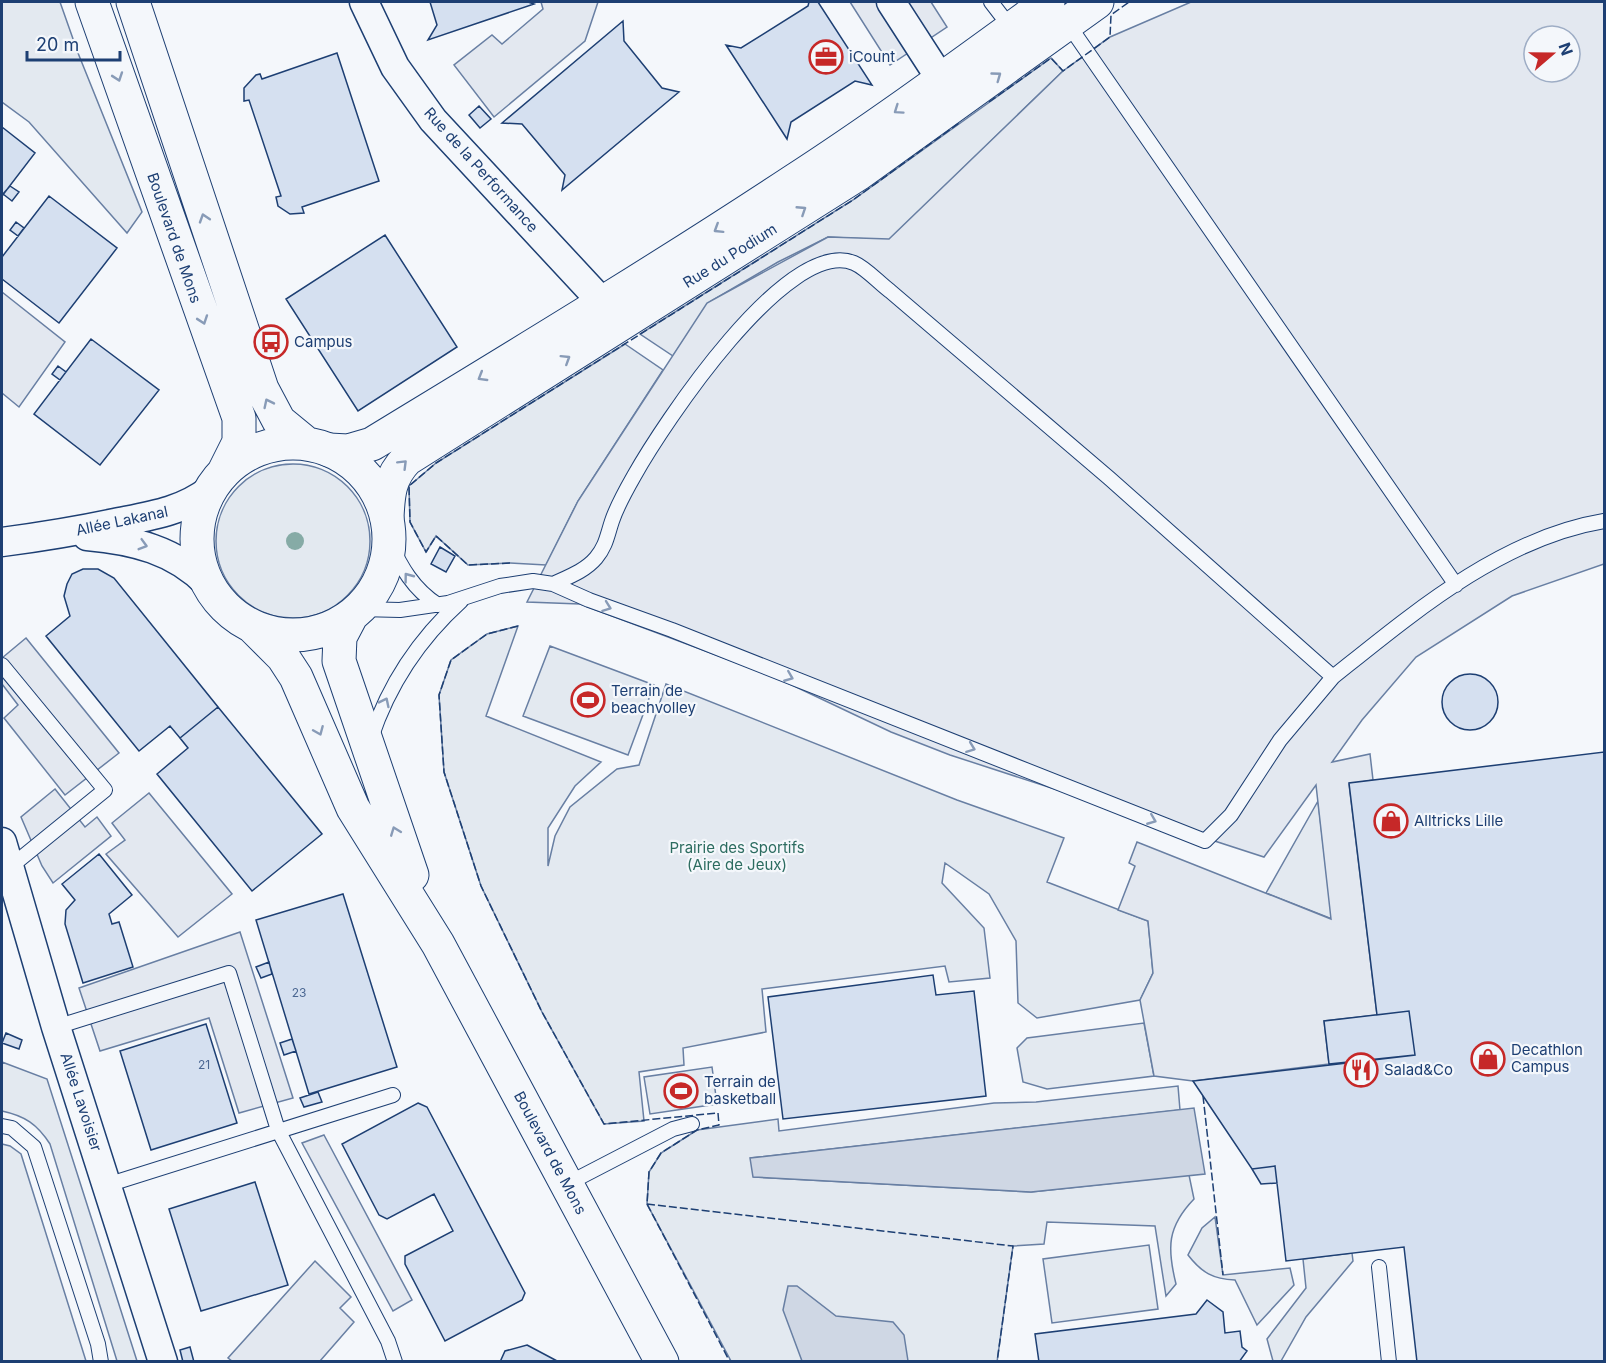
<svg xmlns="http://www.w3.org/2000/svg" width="1606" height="1363" font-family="Inter,sans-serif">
<rect width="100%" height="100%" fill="#f4f7fb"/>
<path fill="#e3e9f0" stroke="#687fa3" stroke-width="1.5" d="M2,2h58l18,51 64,159 -15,21 -98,-111 -27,-20z
M1051,58l12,13 -174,169 -61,-3 -50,25 -67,39 -38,55 -33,-22 213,-134z
M625,344l38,26 -85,131 -32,64 -36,-2 -42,2 -32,-29 -10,16 -16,-30 -1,-36 27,-23z
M216 541a77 77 0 1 1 154 0a77 77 0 1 1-154 0Z
M518,626l-32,90 115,46 -26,24 -27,42v38l7,-30 15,-29 47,-38 22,-4 27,-81 291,116 107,38 -17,44 101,39 5,52 -13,27 -103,18 -19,-15 -2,-62 -27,-47 -44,-31 -3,20 42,45 6,50 -41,4 -4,-16 -183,23 4,43 -83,16 1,17 -45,7 5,49 -40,3 -62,-112 -61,-126 -37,-114 -5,-77 12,-35 36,-26z
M550,646l104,39 -26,70 -105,-39z
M1318,801l14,118 -66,-26z
M1144,1023l10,53 -107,13 -24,-7 -6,-34 10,-10z
M2,1062l45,17 90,282h-20l-67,-217c-13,-20 -25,-28 -48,-33z
M712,1067l5,37 -67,10 -6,-37z
M1178,1086l2,24 -429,48 3,19 277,15 158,-17 5,24c-27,28 -27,49 -18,85l-10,12 -11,-70 -108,-4 -3,22 -31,2 -16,116 -266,-1 -84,-157 2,-32 12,-19 36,-23 81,-11 1,12 215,-28 42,-1z
M2,1144l8,2 11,8 65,207h-84z
M1215,1217l8,58 67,-7 4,17 -37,40 -22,-45c-22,-1 -33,-7 -47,-25l14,-27z
M1149,1245l9,64 -106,14 -9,-64z
M1352,1253l1,8 -47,56 -25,44h-8l-6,-22 39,-51 -3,-29z"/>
<path fill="#e3e8f0" stroke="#687fa3" stroke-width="1.5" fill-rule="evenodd" d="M541,2h57l-13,39 -91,76 -40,-52 38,-30 10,9 41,-35z
M850,2h81l16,25 -57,38z
M1191,2h413v562l-92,32 -96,61 -54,63 -30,42 38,-8 3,26 -24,4 28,231 -53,6 5,43 -136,17 -39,-5 -14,-76 13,-27 -5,-52 -30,-11 17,-44 -6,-3 8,-21 194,77 -15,-134 -52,72 -314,-102 -59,-23 -116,-55 -195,-73 -53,-2 51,-101 129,-198 121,-66 61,2 174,-168 47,-34zM1534,36h36v36h-36z
M2,292l63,50 -46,65 -17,-14z
M26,638l93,115 -54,42 -61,-77 14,-13 -16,-21v-26z
M55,789l30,38 12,-10 14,19 -58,47 -11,-17 -21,-49z
M149,793l83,101 -54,43 -72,-83 19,-14 -13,-17z
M240,932l53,166 -54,15 -30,-95 -109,33 -21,-63z
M324,1135l88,165 -19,11 -91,-168z
M315,1261l36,36 -11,11 14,14 -34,39h-88l-4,-3z"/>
<path fill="#cfd7e4" stroke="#687fa3" stroke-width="1.5" d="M1194,1108l11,66 -174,18 -278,-15 -3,-19z
M788,1286h9l39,30 57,6 11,13 4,26h-106l-19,-51z"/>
<path fill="#d5e0f0" stroke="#1d3f73" stroke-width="1.5" d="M430,2h98l6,2 -106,36 9,-15z
M809,2h9l54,83 -17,-4 -64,41 -4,17 -61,-94 15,3 67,-42z
M623,21l1,20 38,47 17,4 -117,98 3,-15 -43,-51 -20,-1z
M337,53l42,128 -77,26 2,6 -14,1 -12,-8 -2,-9 5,-1 -32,-96 -5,1v-13l12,-13 4,-1 2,5z
M479,106l12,13 -11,9 -11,-13z
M2,127l33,26 -33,43z
M10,186l9,6 -7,9 -9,-7z
M49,196l68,52 -58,75 -57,-44v-22z
M16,222l8,6 -6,8 -8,-6z
M385,235l72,112 -99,64 -72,-112z
M91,339l68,51 -59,75 -66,-51z
M58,366l8,6 -6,8 -8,-6z
M440,547l15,9 -9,16 -15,-8z
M83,569h15l16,9 104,129 -38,31 -10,-12 -31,25 -93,-115 24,-20 -6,-20 3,-12 5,-10z
M1442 702a28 28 0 1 1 56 0a28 28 0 1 1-56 0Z
M218,707l104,127 -70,57 -95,-117 31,-26 -8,-10z
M1604,752v610h-187l-13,-115 -118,14 -11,-95 -23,3 -59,-88 222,-26 -6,-44 -32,4 -28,-232z
M99,854l33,41 -23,19 3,10 7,-2 14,45 -50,16 -18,-59 1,-14 9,-10 -13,-16z
M343,894l54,173 -88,27 -53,-174z
M269,962l3,12 -11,4 -5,-11z
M933,975l3,20 38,-4 12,105 -203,23 -15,-122z
M1409,1011l6,44 -86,9 -5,-43z
M206,1024l31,99 -86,27 -31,-99z
M6,1033l16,7 -3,9 -17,-6z
M292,1039l4,12 -12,4 -4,-12z
M318,1092l4,10 -18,5 -4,-9z
M418,1103l9,4 98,186 -3,7 -77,41 -40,-77v-8l48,-25 -19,-37 -47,25 -8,-4 -37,-71z
M1275,1166l2,17 -16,1 -9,-15z
M255,1182l33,103 -87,26 -32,-102z
M1207,1300l16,12 2,21 15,-2 2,16 5,4 -8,11h-200l-4,-28 161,-20z
M527,1345l32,17h-59l5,-11z
M190,1347l4,15h-11l-3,-12z"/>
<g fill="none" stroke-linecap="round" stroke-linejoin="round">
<defs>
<path id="service" d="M991,2l20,26
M1068,24l388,561
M389,541c12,26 24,48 49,64
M553,584c15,-7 32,-13 43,-26 10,-12 11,-22 16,-37 5,-15 14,-31 22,-45 28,-50 153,-240 220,-213 12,5 25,20 36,28l219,187 224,199c79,-63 168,-139 271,-156
M359,609l41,1 48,-7 52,-17 33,-5 20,3 36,16 83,30 533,211 26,-26 49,-75 53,-63
M2,665l103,125 -96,78
M371,738c18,-54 48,-99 90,-137
M56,1027l173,-54 49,157 110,211 7,21
M2,1126l10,2 22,19 64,197 3,18
M567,1184l106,-55 19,-5
M107,1185l286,-90
M1379,1267l10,95"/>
<path id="minor" d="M364,2l31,65 38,53 170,183 12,19
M891,2l62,96
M87,536c46,4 88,14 121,48
M2,542c38,-5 75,-11 113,-19 35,-7 66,-11 95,-33
M2,842l54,185 107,335"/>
<path id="tertiary" d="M329,450l19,1 24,-7c141,-86 282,-171 420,-262 88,-57 172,-119 256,-180
M387,518c1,-23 2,-41 20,-59l451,-285 239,-172"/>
<path id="secondary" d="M92,2l147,416v24l-15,30
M133,2l129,387 17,32 28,23
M197 539a96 96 0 1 1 192 0a96 96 0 1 1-192 0Z
M350,618l-10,19 -1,24 73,214
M253,627l30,30 13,20 57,131 85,136 224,418"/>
</defs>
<use href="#service" stroke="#1d3f73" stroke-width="16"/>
<use href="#minor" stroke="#1d3f73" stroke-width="31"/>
<use href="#tertiary" stroke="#1d3f73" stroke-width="35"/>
<use href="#secondary" stroke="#1d3f73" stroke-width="35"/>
<use href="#service" stroke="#f4f7fb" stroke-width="14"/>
<use href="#minor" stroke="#f4f7fb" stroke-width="28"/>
<use href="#tertiary" stroke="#f4f7fb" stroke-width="33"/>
<use href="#secondary" stroke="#f4f7fb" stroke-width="33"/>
<path stroke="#1d3f73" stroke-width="1.5" stroke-dasharray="8 3" stroke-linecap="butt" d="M989,102l62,-44 12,13 47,-34 1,-22 18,-13
M510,563l-42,2 -32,-29 -10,16 -16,-30 -1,-36 27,-23 417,-263 106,-77
M518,626l-31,8 -36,26 -12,35 5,77 37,114 61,126 62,112 114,-11 1,12 -22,5 -36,23 -12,19 -2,32 83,158
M1203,1096l20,179
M647,1204l366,42 -16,116"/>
</g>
<circle fill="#86aba6" cx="295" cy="541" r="9"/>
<defs><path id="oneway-chevron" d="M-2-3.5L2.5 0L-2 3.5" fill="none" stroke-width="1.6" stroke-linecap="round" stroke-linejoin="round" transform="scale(1.5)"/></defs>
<g stroke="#889bb7">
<use href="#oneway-chevron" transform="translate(997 76) rotate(-36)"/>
<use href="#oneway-chevron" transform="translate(118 77) rotate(71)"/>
<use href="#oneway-chevron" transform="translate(898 110) rotate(145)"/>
<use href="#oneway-chevron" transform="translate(802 210) rotate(-33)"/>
<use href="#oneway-chevron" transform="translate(204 218) rotate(-108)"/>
<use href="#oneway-chevron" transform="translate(718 229) rotate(148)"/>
<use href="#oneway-chevron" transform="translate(203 320) rotate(71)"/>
<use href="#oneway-chevron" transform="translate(566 359) rotate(-32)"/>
<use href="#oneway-chevron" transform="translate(482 377) rotate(149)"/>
<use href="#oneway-chevron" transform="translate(268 403) rotate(-116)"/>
<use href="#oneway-chevron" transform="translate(403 464) rotate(-45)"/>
<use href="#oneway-chevron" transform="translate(143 545) rotate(16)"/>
<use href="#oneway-chevron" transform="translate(408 577) rotate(-127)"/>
<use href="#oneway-chevron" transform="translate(607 607) rotate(20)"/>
<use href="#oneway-chevron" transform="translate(789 677) rotate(22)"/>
<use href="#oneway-chevron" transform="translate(385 702) rotate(-64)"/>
<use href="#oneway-chevron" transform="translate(319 731) rotate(67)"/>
<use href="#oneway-chevron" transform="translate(971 748) rotate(21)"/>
<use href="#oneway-chevron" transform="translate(1152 820) rotate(22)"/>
<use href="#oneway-chevron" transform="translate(395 831) rotate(-111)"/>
</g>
<defs>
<symbol id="office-ring" viewBox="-11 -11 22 22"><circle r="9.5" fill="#f4f7fb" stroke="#c62828" stroke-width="1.5"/><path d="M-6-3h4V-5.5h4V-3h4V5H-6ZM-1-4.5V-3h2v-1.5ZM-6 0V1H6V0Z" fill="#c62828"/></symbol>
<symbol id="bus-ring" viewBox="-11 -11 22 22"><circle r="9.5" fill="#f4f7fb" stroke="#c62828" stroke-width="1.5"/><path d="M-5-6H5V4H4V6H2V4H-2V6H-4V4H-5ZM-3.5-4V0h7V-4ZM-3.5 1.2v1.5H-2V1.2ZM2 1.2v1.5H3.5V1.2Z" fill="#c62828"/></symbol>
<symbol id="stadium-ring" viewBox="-11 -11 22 22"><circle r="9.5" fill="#f4f7fb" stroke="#c62828" stroke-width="1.5"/><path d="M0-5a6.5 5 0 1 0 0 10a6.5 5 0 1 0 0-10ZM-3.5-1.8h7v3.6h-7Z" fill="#c62828"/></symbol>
<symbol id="shop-ring" viewBox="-11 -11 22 22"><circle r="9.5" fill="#f4f7fb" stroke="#c62828" stroke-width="1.5"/><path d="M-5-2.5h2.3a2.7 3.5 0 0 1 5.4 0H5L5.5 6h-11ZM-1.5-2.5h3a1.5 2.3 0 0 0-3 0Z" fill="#c62828"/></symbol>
<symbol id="restaurant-ring" viewBox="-11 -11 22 22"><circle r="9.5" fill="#f4f7fb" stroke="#c62828" stroke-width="1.5"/><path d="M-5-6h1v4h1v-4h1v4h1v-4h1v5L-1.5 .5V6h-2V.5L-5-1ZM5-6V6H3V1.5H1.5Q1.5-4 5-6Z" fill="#c62828"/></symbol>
</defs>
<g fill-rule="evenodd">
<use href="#office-ring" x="807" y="38" width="38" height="38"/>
<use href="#bus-ring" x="252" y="323" width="38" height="38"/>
<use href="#stadium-ring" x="569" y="681" width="38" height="38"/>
<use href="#shop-ring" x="1372" y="802" width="38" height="38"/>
<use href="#shop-ring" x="1469" y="1040" width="38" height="38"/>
<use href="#restaurant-ring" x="1342" y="1051" width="38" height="38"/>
<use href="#stadium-ring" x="662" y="1072" width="38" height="38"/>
</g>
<g text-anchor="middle" stroke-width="4.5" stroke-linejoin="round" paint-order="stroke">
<g font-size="12" fill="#4b6792">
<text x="299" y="997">23</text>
<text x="204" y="1069">21</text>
</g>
<g font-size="15" fill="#1d3f73" stroke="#f4f7fb" text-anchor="start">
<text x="849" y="62">iCount</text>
<text x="294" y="347">Campus</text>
<text x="611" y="696">Terrain de<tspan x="611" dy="17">beachvolley</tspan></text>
<text x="1414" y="826">Alltricks Lille</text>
<text x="1511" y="1055">Decathlon<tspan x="1511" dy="17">Campus</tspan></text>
<text x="1384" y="1075">Salad&amp;Co</text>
<text x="704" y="1087">Terrain de<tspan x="704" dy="17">basketball</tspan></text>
</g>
<g font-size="15" fill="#1d3f73" stroke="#f4f7fb">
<text transform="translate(481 170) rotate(48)" y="5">Rue de la Performance</text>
<text transform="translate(174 238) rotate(71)" y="5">Boulevard de Mons</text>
<text transform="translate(730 256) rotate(-32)" y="5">Rue du Podium</text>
<text transform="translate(122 521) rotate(-12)" y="5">Allée Lakanal</text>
<text transform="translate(81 1102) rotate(72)" y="5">Allée Lavoisier</text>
<text transform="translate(550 1153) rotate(62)" y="5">Boulevard de Mons</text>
</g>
<g font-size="15" fill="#2c6c60" stroke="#f4f7fb">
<text x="737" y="853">Prairie des Sportifs<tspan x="737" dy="17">(Aire de Jeux)</tspan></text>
</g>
</g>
<rect width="1606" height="1363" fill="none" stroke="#1d3f73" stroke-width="6"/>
<g transform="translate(1552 54) rotate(70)"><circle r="28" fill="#f4f7fb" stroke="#9eadc5" stroke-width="1.5"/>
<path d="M0-4.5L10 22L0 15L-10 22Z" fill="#c62828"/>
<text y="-9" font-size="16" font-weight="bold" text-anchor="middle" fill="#1d3f73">N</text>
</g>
<path d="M27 51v9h93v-9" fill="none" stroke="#1d3f73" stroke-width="3"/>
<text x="36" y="51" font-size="18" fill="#1d3f73" stroke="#f4f7fb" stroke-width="4.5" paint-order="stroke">20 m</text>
</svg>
